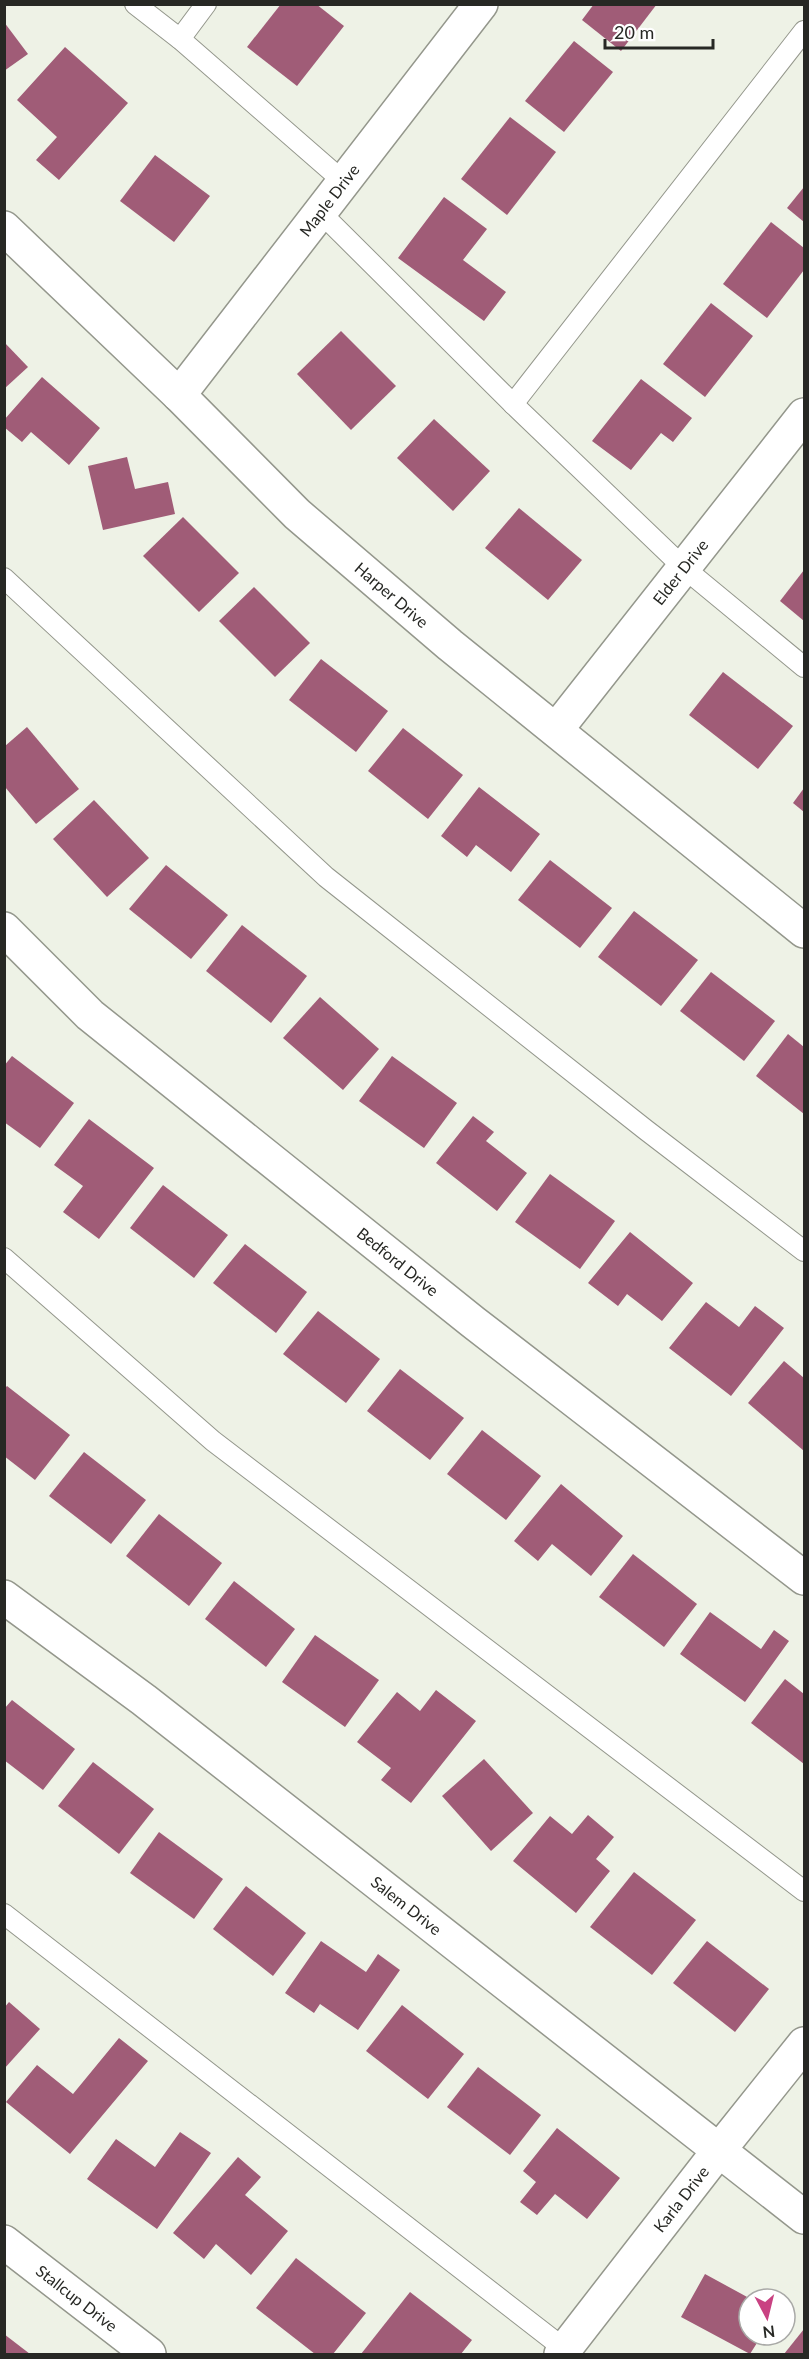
<svg xmlns="http://www.w3.org/2000/svg" width="809" height="2359" font-family="Lato,sans-serif">
  <style>
    .building { fill: #a05c77 }
    .lines { fill: none; stroke-linecap: round; stroke-linejoin: round }
    .service-casing { stroke: #94978c; stroke-width: 22 }
    .minor-casing { stroke: #94978c; stroke-width: 36 }
    .tertiary-casing { stroke: #94978c; stroke-width: 36 }
    .service { stroke: #fff; stroke-width: 20 }
    .minor { stroke: #fff; stroke-width: 33 }
    .tertiary { stroke: #fff; stroke-width: 33 }
    .labels { text-anchor: middle; stroke-width: 6; stroke-linejoin: round; paint-order: stroke }
    .street-label { font-size: 16px; fill: #272824; stroke: #fff }
  </style>
  <rect width="100%" height="100%" fill="#eef2e6"/>
  <!-- building -->
  <g class="building">
    <path d="M 281,4 L 316,4 L 344,26 L 297,86 L 247,47 Z"/>
    <path d="M 594,4 L 657,4 L 621,51 L 582,20 Z"/>
    <path d="M 4,22 L 28,54 L 4,71 Z"/>
    <path d="M 574,41 L 613,72 L 564,132 L 525,101 Z"/>
    <path d="M 65,47 L 128,103 L 59,180 L 36,160 L 57,137 L 17,100 Z"/>
    <path d="M 510,117 L 556,152 L 507,215 L 461,179 Z"/>
    <path d="M 155,155 L 210,196 L 174,242 L 120,201 Z"/>
    <path d="M 804,187 L 804,222 L 787,208 Z"/>
    <path d="M 444,197 L 487,229 L 463,260 L 506,292 L 484,321 L 398,258 Z"/>
    <path d="M 771,222 L 804,248 L 804,270 L 767,318 L 723,284 Z"/>
    <path d="M 711,303 L 753,336 L 705,397 L 663,364 Z"/>
    <path d="M 341,331 L 396,386 L 351,430 L 297,374 Z"/>
    <path d="M 4,342 L 28,367 L 4,389 Z"/>
    <path d="M 42,377 L 100,428 L 69,465 L 31,432 L 22,442 L 4,427 L 4,420 Z"/>
    <path d="M 641,379 L 692,418 L 673,442 L 661,433 L 631,470 L 592,441 Z"/>
    <path d="M 434,419 L 490,471 L 453,511 L 397,458 Z"/>
    <path d="M 127,457 L 135,489 L 168,482 L 175,514 L 103,530 L 88,466 Z"/>
    <path d="M 519,508 L 582,560 L 548,600 L 485,548 Z"/>
    <path d="M 183,517 L 239,573 L 199,612 L 143,556 Z"/>
    <path d="M 804,570 L 804,621 L 780,601 Z"/>
    <path d="M 254,587 L 310,643 L 275,677 L 219,621 Z"/>
    <path d="M 321,659 L 388,711 L 356,752 L 289,700 Z"/>
    <path d="M 723,672 L 793,726 L 758,769 L 689,715 Z"/>
    <path d="M 27,727 L 79,789 L 36,824 L 5,787 L 5,746 Z"/>
    <path d="M 403,728 L 463,775 L 428,819 L 368,771 Z"/>
    <path d="M 479,787 L 540,834 L 511,872 L 476,845 L 467,857 L 441,836 Z"/>
    <path d="M 804,788 L 804,812 L 793,803 Z"/>
    <path d="M 94,800 L 149,858 L 107,897 L 53,839 Z"/>
    <path d="M 550,860 L 612,908 L 580,948 L 518,900 Z"/>
    <path d="M 166,865 L 228,915 L 191,959 L 129,909 Z"/>
    <path d="M 634,911 L 698,960 L 661,1006 L 598,957 Z"/>
    <path d="M 242,925 L 307,976 L 271,1023 L 206,971 Z"/>
    <path d="M 711,972 L 775,1021 L 744,1061 L 680,1011 Z"/>
    <path d="M 320,997 L 379,1049 L 343,1090 L 283,1038 Z"/>
    <path d="M 788,1034 L 804,1047 L 804,1114 L 756,1076 Z"/>
    <path d="M 12,1056 L 74,1103 L 40,1148 L 4,1122 L 4,1066 Z"/>
    <path d="M 392,1056 L 457,1103 L 424,1148 L 359,1101 Z"/>
    <path d="M 473,1116 L 494,1132 L 486,1141 L 527,1173 L 497,1211 L 436,1163 Z"/>
    <path d="M 89,1119 L 154,1168 L 99,1239 L 63,1212 L 83,1186 L 54,1165 Z"/>
    <path d="M 550,1174 L 615,1221 L 580,1269 L 515,1222 Z"/>
    <path d="M 163,1185 L 228,1235 L 194,1278 L 130,1228 Z"/>
    <path d="M 630,1232 L 693,1283 L 662,1321 L 627,1294 L 618,1306 L 588,1283 Z"/>
    <path d="M 245,1244 L 307,1292 L 276,1333 L 213,1283 Z"/>
    <path d="M 706,1302 L 739,1327 L 755,1306 L 784,1328 L 731,1396 L 669,1348 Z"/>
    <path d="M 318,1311 L 380,1359 L 346,1403 L 283,1354 Z"/>
    <path d="M 784,1361 L 804,1378 L 804,1451 L 748,1403 Z"/>
    <path d="M 400,1369 L 464,1418 L 430,1460 L 367,1411 Z"/>
    <path d="M 7,1386 L 70,1435 L 35,1480 L 4,1456 L 4,1389 Z"/>
    <path d="M 482,1430 L 541,1476 L 506,1520 L 447,1474 Z"/>
    <path d="M 84,1452 L 146,1500 L 111,1544 L 49,1496 Z"/>
    <path d="M 561,1484 L 623,1536 L 591,1576 L 552,1544 L 538,1561 L 514,1541 Z"/>
    <path d="M 159,1514 L 222,1563 L 189,1606 L 126,1556 Z"/>
    <path d="M 633,1554 L 697,1604 L 664,1647 L 599,1597 Z"/>
    <path d="M 234,1581 L 295,1629 L 266,1667 L 205,1619 Z"/>
    <path d="M 710,1612 L 761,1649 L 774,1630 L 789,1641 L 745,1702 L 680,1654 Z"/>
    <path d="M 315,1635 L 379,1680 L 345,1727 L 282,1682 Z"/>
    <path d="M 785,1679 L 804,1694 L 804,1764 L 751,1723 Z"/>
    <path d="M 436,1690 L 476,1721 L 411,1803 L 381,1780 L 391,1768 L 357,1742 L 397,1692 L 420,1711 Z"/>
    <path d="M 12,1700 L 75,1749 L 43,1790 L 4,1760 L 4,1709 Z"/>
    <path d="M 484,1759 L 533,1813 L 491,1851 L 442,1796 Z"/>
    <path d="M 93,1762 L 154,1809 L 119,1854 L 58,1806 Z"/>
    <path d="M 588,1815 L 614,1837 L 596,1859 L 610,1871 L 576,1913 L 513,1861 L 550,1816 L 572,1834 Z"/>
    <path d="M 159,1832 L 223,1879 L 194,1919 L 130,1873 Z"/>
    <path d="M 634,1872 L 696,1920 L 652,1975 L 590,1927 Z"/>
    <path d="M 246,1886 L 306,1933 L 273,1976 L 213,1929 Z"/>
    <path d="M 321,1941 L 366,1972 L 378,1954 L 400,1970 L 358,2030 L 320,2004 L 314,2013 L 285,1993 Z"/>
    <path d="M 707,1941 L 769,1989 L 735,2032 L 673,1983 Z"/>
    <path d="M 9,2002 L 40,2029 L 4,2069 L 4,2008 Z"/>
    <path d="M 402,2005 L 464,2054 L 428,2099 L 366,2051 Z"/>
    <path d="M 119,2038 L 148,2061 L 70,2154 L 6,2102 L 37,2065 L 73,2094 Z"/>
    <path d="M 478,2067 L 541,2115 L 510,2155 L 447,2107 Z"/>
    <path d="M 557,2128 L 620,2178 L 587,2219 L 555,2194 L 537,2215 L 520,2202 L 536,2182 L 523,2171 Z"/>
    <path d="M 180,2132 L 211,2153 L 157,2229 L 87,2179 L 116,2139 L 155,2167 Z"/>
    <path d="M 238,2157 L 261,2177 L 245,2195 L 288,2231 L 251,2275 L 216,2244 L 204,2259 L 173,2233 Z"/>
    <path d="M 296,2258 L 366,2313 L 333,2354 L 315,2354 L 256,2308 Z"/>
    <path d="M 705,2274 L 749,2298 L 749,2335 L 762,2335 L 750,2354 L 681,2317 Z"/>
    <path d="M 410,2292 L 472,2340 L 461,2354 L 361,2354 Z"/>
    <path d="M 804,2329 L 804,2354 L 784,2354 Z"/>
    <path d="M 4,2334 L 30,2354 L 4,2354 Z"/>
  </g>
  <g class="lines">
    <!-- service casing -->
    <g class="service-casing">
      <g id="service">
        <path d="M 135,4 L 180,39 L 344,182"/>
        <path d="M 180,39 L 206,4"/>
        <path d="M 320,212 L 513,404 L 684,568 L 804,667"/>
        <path d="M 513,404 L 804,31"/>
        <path d="M 4,578 L 326,877 L 646,1130 L 804,1251"/>
        <path d="M 4,1258 L 213,1441 L 804,1891"/>
        <path d="M 4,1914 L 571,2354"/>
      </g>
    </g>
    <!-- minor casing -->
    <g class="minor-casing">
      <g id="minor">
        <path id="s1" d="M 4,228 L 179,395 L 297,514 L 450,645 L 804,931"/>
        <path id="s2" d="M 179,395 L 481,4"/>
        <path id="s3" d="M 556,730 L 804,415"/>
        <path id="s4" d="M 4,929 L 90,1015 L 473,1322 L 804,1578"/>
        <path id="s5" d="M 4,1597 L 144,1700 L 804,2217"/>
        <path id="s6" d="M 4,2242 L 149,2354"/>
      </g>
    </g>
    <!-- tertiary casing -->
    <g class="tertiary-casing">
      <g id="tertiary">
        <path id="s7" d="M 561,2354 L 720,2149 L 804,2044"/>
      </g>
    </g>
    <!-- service -->
    <use href="#service" class="service"/>
    <!-- minor -->
    <use href="#minor" class="minor"/>
    <!-- tertiary -->
    <use href="#tertiary" class="tertiary"/>
  </g>
  <g class="labels">
    <!-- street labels -->
    <g class="street-label">
      <text dy="6" stroke="none"><textPath href="#s2" startOffset="246">Maple Drive</textPath></text>
      <text dy="6" stroke="none"><textPath href="#s3" startOffset="201">Elder Drive</textPath></text>
      <text dy="6" stroke="none"><textPath href="#s1" startOffset="534">Harper Drive</textPath></text>
      <text dy="6" stroke="none"><textPath href="#s4" startOffset="516">Bedford Drive</textPath></text>
      <text dy="6" stroke="none"><textPath href="#s5" startOffset="507">Salem Drive</textPath></text>
      <text dy="6" stroke="none"><textPath href="#s7" startOffset="196">Karla Drive</textPath></text>
      <text dy="6" stroke="none"><textPath href="#s6" startOffset="92">Stallcup Drive</textPath></text>
    </g>
  </g>
  <!-- border -->
  <rect width="809" height="2359" fill="none" stroke="#272824" stroke-width="12"/>
  <!-- north arrow -->
  <g transform="translate(767 2317) rotate(173)"><circle r="28" fill="#ffffff" stroke="#a9a9a7" stroke-width="1.5"/>
  <path d="M0-4.5L10 22L0 15L-10 22Z" fill="#c94282"/>
  <text y="-9" font-size="16" font-weight="bold" text-anchor="middle" fill="#272824">N</text>
  </g>
  <!-- scale -->
  <path d="M605 39v9h108v-9" fill="none" stroke="#272824" stroke-width="3"/>
  <text x="614" y="39" font-size="18" fill="#272824" stroke="#ffffff" stroke-width="4.5" paint-order="stroke">20 m</text>
</svg>
